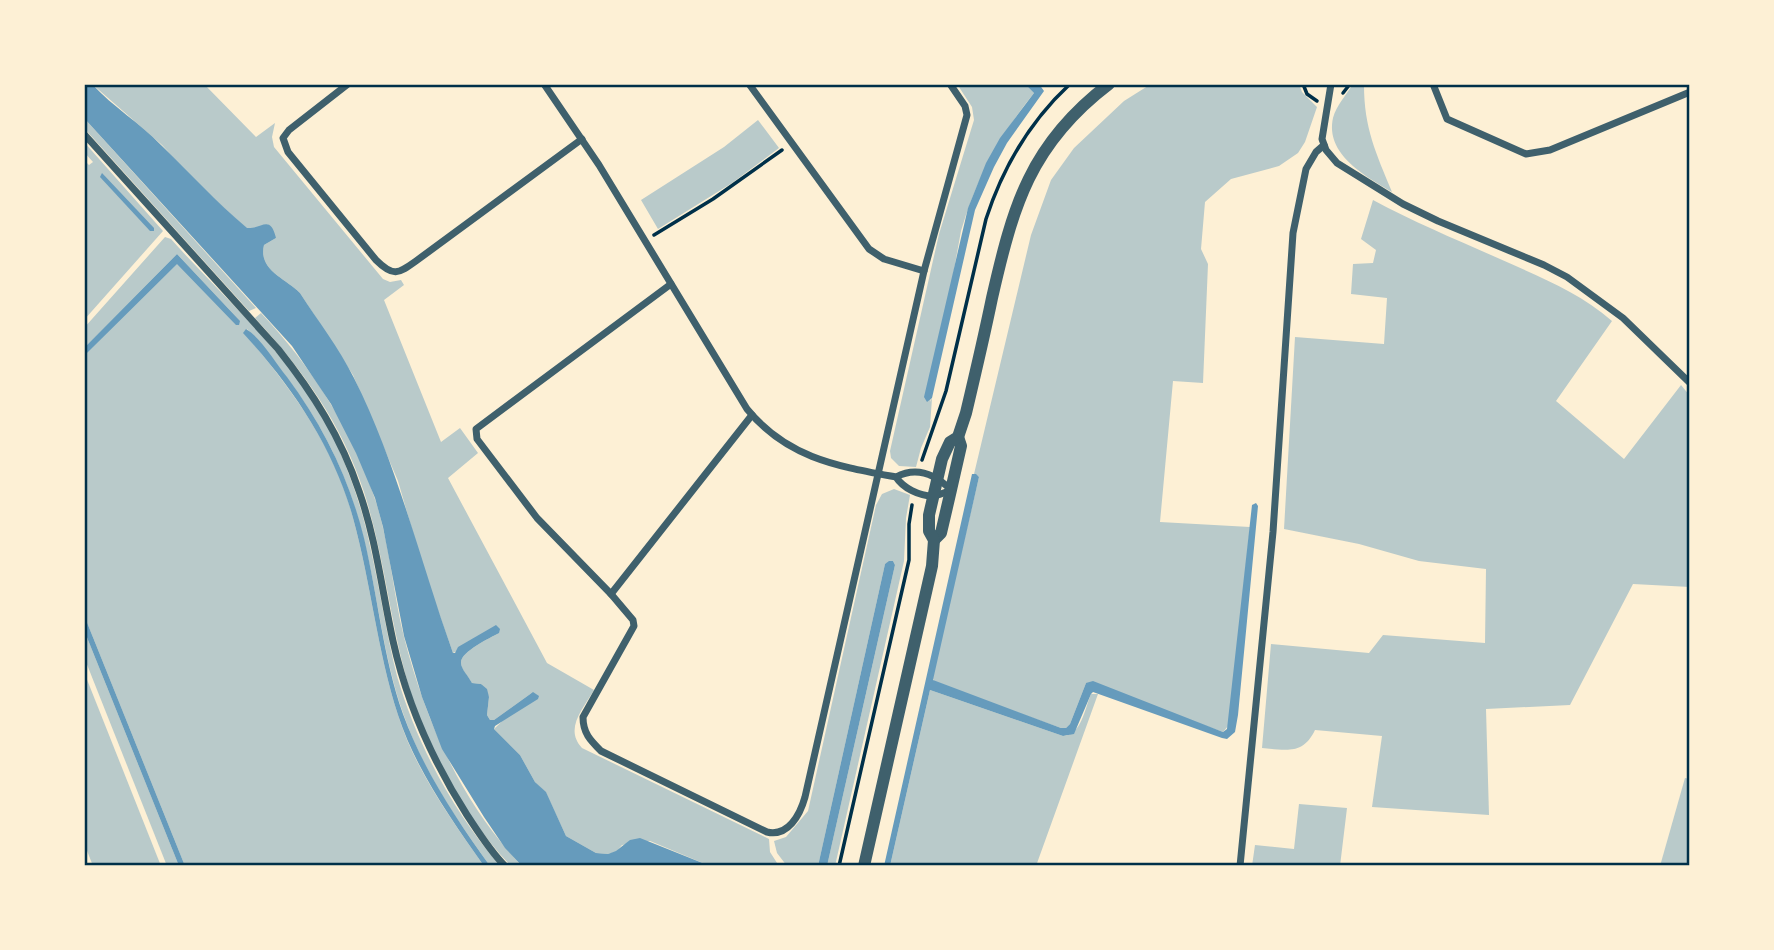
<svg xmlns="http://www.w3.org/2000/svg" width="1774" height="950" font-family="'DM Sans',sans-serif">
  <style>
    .green { fill: #b9caca }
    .water { fill: #669bbc }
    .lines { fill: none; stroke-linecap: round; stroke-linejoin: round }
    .path { stroke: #003049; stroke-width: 3.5 }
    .minor { stroke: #3f606c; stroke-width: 7 }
    .tertiary { stroke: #3f606c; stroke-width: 12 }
    .neatline { fill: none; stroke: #003049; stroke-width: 2.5 }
  </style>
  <rect width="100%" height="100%" fill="#fdf0d5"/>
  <!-- green -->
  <g class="green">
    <path d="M 92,84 L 204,84 L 256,137 L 275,123 L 272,137 L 274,147 L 383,279 L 390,282 L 401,280 L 404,285 L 384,300 L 441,442 L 460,428 L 478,453 L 448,478 L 547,663 L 594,690 C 583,709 564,729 582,748 L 769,839 L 770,852 L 779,866 L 710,866 L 650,841 L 622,845 L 616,852 L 608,854 L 596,853 L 566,836 L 546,793 L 535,782 L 520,755 L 494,729 L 533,692 L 494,720 L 490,720 L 487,715 L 489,697 L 481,684 L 472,683 C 469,678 461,670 461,663 C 460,652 490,638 499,633 L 453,653 L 425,574 L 398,481 L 353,375 L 300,293 C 285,278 258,270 264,245 L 276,238 L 247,229 L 193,179 L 162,145 Z"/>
    <path d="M 957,84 L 1025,84 L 1034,93 C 1000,135 976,179 961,231 L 930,402 L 932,398 L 930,427 L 921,448 L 916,467 L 899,466 L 891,458 L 890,451 L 939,234 L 974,120 L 972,107 Z"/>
    <path d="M 1151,84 L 1299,84 L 1302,92 L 1317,107 L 1305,142 L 1298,153 L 1279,166 L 1231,179 L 1205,202 L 1201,249 L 1208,264 L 1203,383 L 1173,381 L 1160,522 L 1250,527 L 1229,725 L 1223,732 L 1086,683 L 1070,724 L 1066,728 L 1061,728 L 935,683 L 932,677 L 979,477 L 974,474 L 1031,235 L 1051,180 L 1074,148 L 1124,101 Z"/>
    <path d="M 1353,84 L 1367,84 L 1364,85 C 1364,128 1376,153 1392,192 C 1365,176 1325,154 1333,118 C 1336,106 1347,94 1353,84 Z"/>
    <path d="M 84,118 L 256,308 L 249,311 L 84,128 Z"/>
    <path d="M 758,120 L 779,148 L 732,183 L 658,229 L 641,200 L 724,147 Z"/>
    <path d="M 84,142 L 163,231 L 84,320 L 84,160 L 89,165 L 93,162 L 84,152 Z"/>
    <path d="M 1373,200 C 1414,222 1457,240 1500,259 C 1540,277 1579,292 1612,321 L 1556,401 L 1624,459 L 1681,385 L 1690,396 L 1690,587 L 1633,584 L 1570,705 L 1486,709 L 1489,815 L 1372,807 L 1382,736 L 1315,730 C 1303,755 1287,750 1262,748 L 1271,644 L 1369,653 L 1383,635 L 1485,643 L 1486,569 L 1419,561 L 1359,544 L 1284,529 L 1295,337 L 1384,344 L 1387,298 L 1351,294 L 1353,264 L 1373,263 L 1376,250 L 1361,239 Z"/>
    <path d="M 165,237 L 171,239 C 228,303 301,364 337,445 C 351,477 363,511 370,546 C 380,589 386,633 397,676 C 417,745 453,811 500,866 L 490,866 C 456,819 422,769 403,713 C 383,656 378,595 363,536 C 341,450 305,395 247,329 L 244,333 C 291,388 335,447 353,518 C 371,583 377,650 398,715 C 415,770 451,819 484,866 L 185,866 L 84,615 L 84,356 L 174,264 L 179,264 L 240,321 L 177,254 L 84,348 L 84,328 Z"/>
    <path d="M 261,313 C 312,367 353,431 376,502 C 390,546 393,593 404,637 C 425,720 462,804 522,866 L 511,866 C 461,814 424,742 405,673 C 389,613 383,551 364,492 C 342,424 303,370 255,318 Z"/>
    <path d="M 894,489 L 910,495 L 906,518 L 904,561 L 835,866 L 827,866 L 895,565 L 893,561 L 885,564 L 818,866 L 787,866 L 777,853 L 774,841 L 786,837 L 808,811 L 876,505 L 882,494 Z"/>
    <path d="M 84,630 L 179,866 L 167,866 L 84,657 Z"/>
    <path d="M 84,672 L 161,866 L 93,866 L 84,843 Z"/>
    <path d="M 930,690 L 1063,736 C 1081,736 1085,708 1091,694 L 1098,694 L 1036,866 L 890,866 Z"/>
    <path d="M 1685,778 L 1690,779 L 1690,866 L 1660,866 Z"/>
    <path d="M 1299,804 L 1347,808 L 1340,866 L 1252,866 L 1255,845 L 1294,849 Z"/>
  </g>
  <!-- water -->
  <g class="water">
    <path d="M 84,84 L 92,84 C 113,107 140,123 161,145 C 190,173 216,202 247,228 C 262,229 270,214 276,238 L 264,245 C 258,270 285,278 300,293 C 318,321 339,348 354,378 C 398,466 420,561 453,653 L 455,653 L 458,647 L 496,625 L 500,629 L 499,633 C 490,638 460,652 461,663 C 461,669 469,677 472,683 L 481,684 L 487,689 L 489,697 L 487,715 L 490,720 L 494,720 L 533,692 L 539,696 L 538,699 L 495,726 L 494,729 L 520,755 L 535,782 L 546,792 L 566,836 L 596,853 L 608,854 L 616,851 L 630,840 L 640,838 L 710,866 L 522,866 L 505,848 L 484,817 L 442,749 L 422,697 L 404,636 L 383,527 L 375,498 L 356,453 L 331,404 L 292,346 L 84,118 Z"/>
    <path d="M 1025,84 L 1039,84 L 1044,91 L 1007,143 L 994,167 L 975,210 L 932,398 L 927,402 L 924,397 L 968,208 L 986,163 L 1000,138 L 1034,93 Z"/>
    <path d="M 102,173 L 154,228 L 154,231 L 150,231 L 100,177 Z"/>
    <path d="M 177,254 L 240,321 L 239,325 L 236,325 L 177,264 L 84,356 L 84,348 Z"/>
    <path d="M 246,329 C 261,338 275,362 287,377 C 324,427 349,478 364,538 C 378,597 383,657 403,714 C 423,769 456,819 490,866 L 484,866 C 451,819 416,770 398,715 C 377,650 371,583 353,518 C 334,448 292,386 243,333 Z"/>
    <path d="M 972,474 L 976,474 L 979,477 L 933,680 L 1061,728 L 1066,728 L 1070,724 L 1086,683 L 1093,681 L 1223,732 L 1227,729 L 1252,505 L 1256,503 L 1258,506 L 1238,715 L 1235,732 L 1227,739 L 1222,738 L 1093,692 L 1091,694 L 1074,734 L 1063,736 L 930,690 L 890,866 L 884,866 Z"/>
    <path d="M 889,561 L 893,561 L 895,565 L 827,866 L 818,866 L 885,564 Z"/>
    <path d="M 84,615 L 185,866 L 179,866 L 84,630 Z"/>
  </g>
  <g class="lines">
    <!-- path -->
    <g class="path">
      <path d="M 1303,84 L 1307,94 L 1317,101"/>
      <path d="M 1343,93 L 1350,84"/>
      <path d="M 654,235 L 713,199 L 782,150"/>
      <path d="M 922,460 L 946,391 L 986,219 C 1003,167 1029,122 1070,84"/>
      <path d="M 839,866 L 909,560 L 909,524 L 912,505"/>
    </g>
    <!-- minor -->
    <g class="minor">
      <path d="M 348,84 L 289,130 L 283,138 L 288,152 L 376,260 C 393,277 398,274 416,261 L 582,139"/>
      <path d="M 544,84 L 599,165 L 747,409 C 787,458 837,466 896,477 C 917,466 936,475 951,490 C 946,492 939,495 933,496 C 919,496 903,488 896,477"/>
      <path d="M 749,84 L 869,249 L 884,259 L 924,271"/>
      <path d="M 1331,84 L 1322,139 L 1326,150 L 1337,163 L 1403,204 L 1438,221 L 1544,265 L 1567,277 L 1623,318 L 1690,383"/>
      <path d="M 1433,84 L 1447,119 L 1526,154 L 1550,150 L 1690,92"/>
      <path d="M 84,134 L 278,349 C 313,393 341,437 359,491 C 376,539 382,591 393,641 C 407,704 432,760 467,815 C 479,833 490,851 505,866"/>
      <path d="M 671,284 L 476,429 L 477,439 L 537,518 L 611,594 L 752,415"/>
      <path d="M 611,594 L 633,620 L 634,626 L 583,717 C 583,733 590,740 601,751 L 767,832 C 788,837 800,815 805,797 L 924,271 L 967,115 L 965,106 L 950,84"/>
      <path d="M 1240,866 L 1273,532 L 1293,233 L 1306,169 L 1316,152 L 1324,145"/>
    </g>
    <!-- tertiary -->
    <g class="tertiary">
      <path d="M 934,540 L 941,533 L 951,490 L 961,446 L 958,437"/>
      <path d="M 864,866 L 932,566 L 934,540 L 929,531 L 929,515 L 942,459 L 950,442 L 958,437 L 966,413 C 975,375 984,337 992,298 C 1013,206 1030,144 1109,84"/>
    </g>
  </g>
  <!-- border -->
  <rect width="1774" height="950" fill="none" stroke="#fdf0d5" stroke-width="172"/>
  <rect x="86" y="86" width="1602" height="778" class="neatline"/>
</svg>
